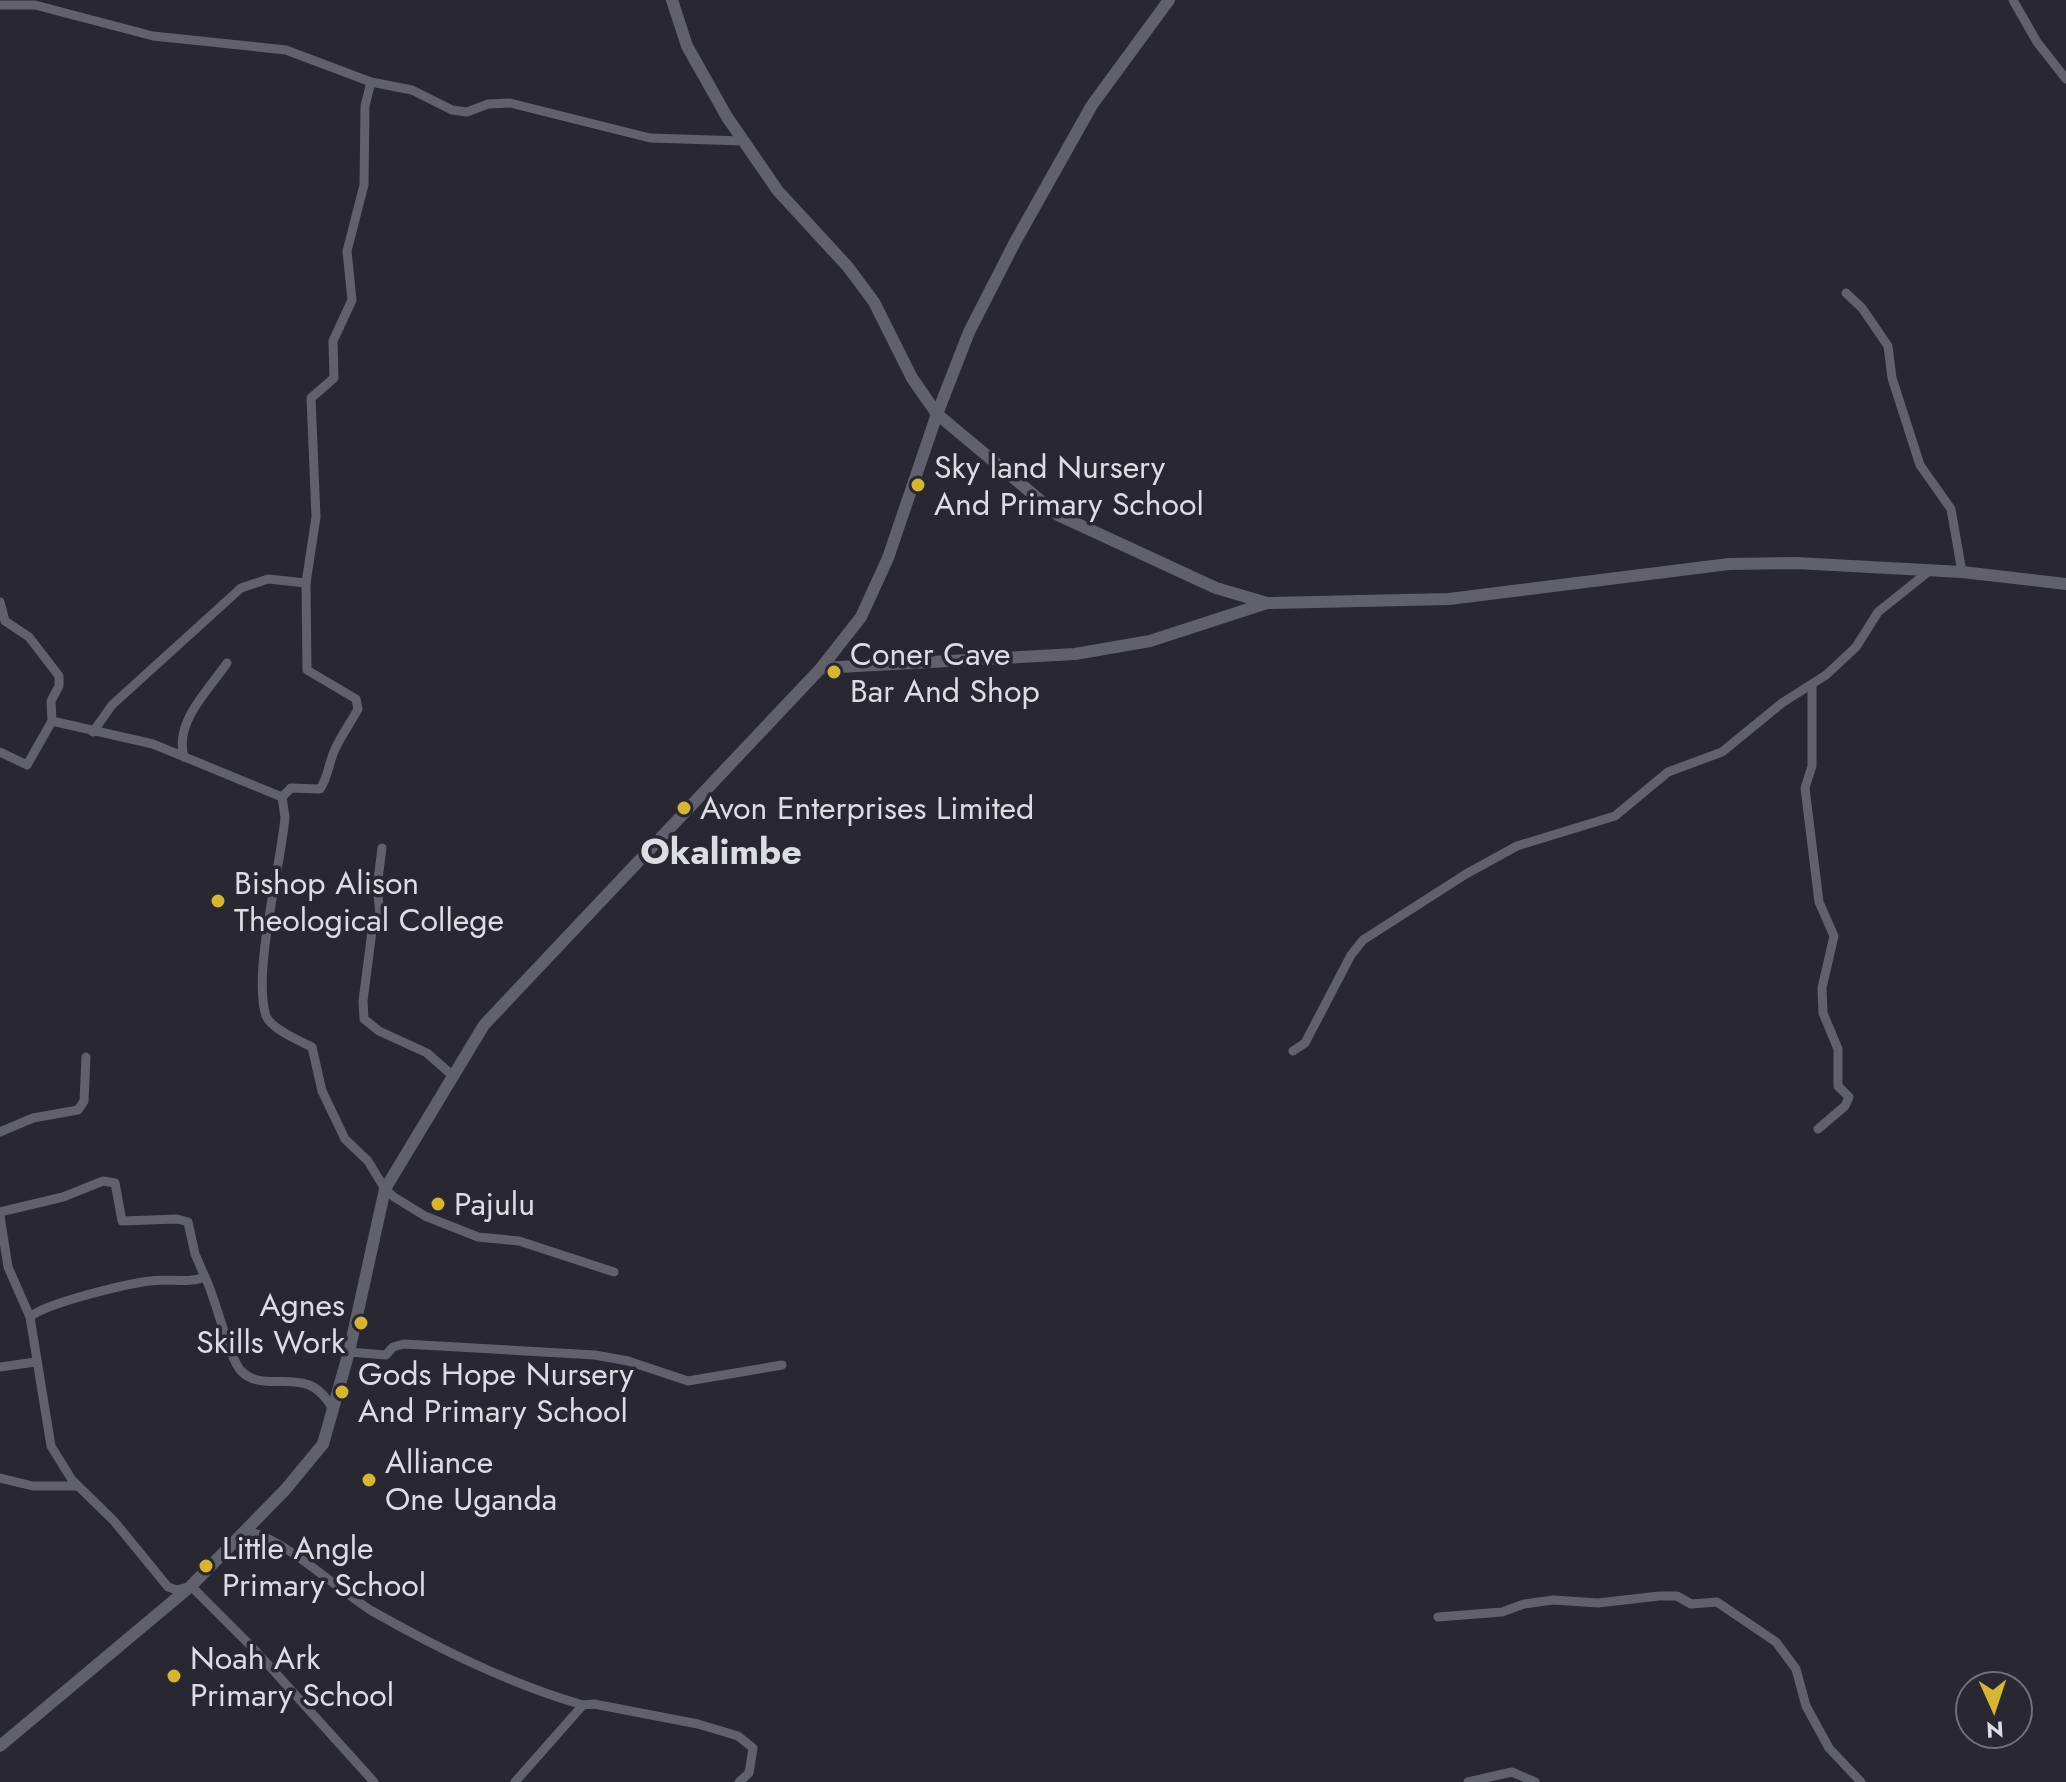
<svg xmlns="http://www.w3.org/2000/svg" width="2066" height="1782" font-family="Jost,sans-serif">
  <style>
    .lines { fill: none; stroke-linecap: round; stroke-linejoin: round }
    .street { stroke: #61606d; stroke-width: 9 }
    .secondary { stroke: #61606d; stroke-width: 12 }
    .poi-dot { fill: #d6b534; stroke: #282732; stroke-width: 3 }
    .labels { text-anchor: middle; stroke-width: 7; stroke-linejoin: round; paint-order: stroke }
    .poi-label { font-size: 32px; fill: #dcdce3; stroke: #282732; text-anchor: start }
    .quarter-label { font-size: 36px; font-weight: bold; fill: #dcdce3; stroke: #282732 }
  </style>
  <rect width="100%" height="100%" fill="#282732"/>
  <g class="lines">
    <!-- street -->
    <g class="street">
      <path d="M 2013,0 L 2037,42 L 2066,79"/>
      <path d="M 0,5 L 35,5 L 153,36 L 286,50 L 371,82 L 412,90 L 452,110 L 467,112 L 488,104 L 510,103 L 650,138 L 743,141"/>
      <path d="M 1846,293 L 1862,308 L 1888,346 L 1892,378 L 1920,465 L 1951,509 L 1962,572"/>
      <path d="M 0,602 L 5,621 L 29,637 L 59,676 L 59,686 L 51,701 L 52,721 L 153,744 L 282,797 L 285,817 C 281,866 252,972 266,1016 C 271,1029 300,1041 312,1047 L 322,1091 L 345,1139 L 368,1161 L 385,1189 L 394,1197 L 425,1216 L 478,1237 L 519,1241 L 614,1272"/>
      <path d="M 1812,686 L 1812,766 L 1805,788 L 1819,902 L 1834,936 L 1822,988 L 1823,1013 L 1838,1049 L 1838,1086 L 1849,1097 L 1845,1106 L 1818,1129"/>
      <path d="M 93,732 L 112,705 L 241,588 L 268,579 L 306,583"/>
      <path d="M 0,752 L 27,765 L 52,721"/>
      <path d="M 184,757 C 174,722 208,691 227,663"/>
      <path d="M 282,797 L 291,788 L 320,789 C 328,777 328,767 333,754 C 339,738 350,724 358,709 L 356,699 L 307,670 L 306,583 L 316,517 L 311,398 L 334,378 L 333,341 L 352,300 L 347,251 L 364,185 L 365,106 L 371,82"/>
      <path d="M 382,848 L 377,887 L 380,914 L 372,931 L 363,1001 L 364,1019 L 379,1031 L 427,1053 L 452,1075"/>
      <path d="M 1293,1051 L 1305,1043 L 1351,955 L 1363,940 L 1466,874 L 1517,846 L 1615,816 L 1668,772 L 1722,752 L 1782,703 L 1826,675 L 1856,647 L 1878,612 L 1928,572"/>
      <path d="M 0,1132 L 33,1118 L 78,1110 L 84,1101 L 86,1057"/>
      <path d="M 0,1212 L 63,1197 L 103,1181 L 115,1183 L 122,1221 L 177,1219 L 188,1222 L 195,1254 L 205,1277"/>
      <path d="M 0,1216 L 8,1267 L 30,1317 L 51,1446 L 72,1480 L 114,1521 L 168,1587 L 177,1590 L 191,1586 L 254,1649 L 374,1782"/>
      <path d="M 30,1317 C 46,1303 126,1284 150,1281 C 169,1278 187,1284 205,1277 C 216,1298 229,1359 241,1371 C 267,1397 309,1360 333,1410"/>
      <path d="M 349,1352 L 386,1355 L 393,1347 L 404,1344 L 595,1355 L 628,1361 L 688,1381 L 782,1365"/>
      <path d="M 0,1367 L 35,1362"/>
      <path d="M 0,1478 L 33,1486 L 78,1486"/>
      <path d="M 244,1531 C 278,1533 339,1591 372,1611 C 439,1649 508,1683 583,1705"/>
      <path d="M 1438,1617 L 1502,1612 L 1524,1604 L 1553,1600 L 1598,1603 L 1659,1596 L 1677,1596 L 1691,1604 L 1717,1602 L 1776,1642 L 1796,1669 L 1806,1706 L 1829,1748 L 1861,1782"/>
      <path d="M 515,1782 L 583,1705 L 594,1704 L 698,1724 L 738,1736 L 753,1748 L 749,1773 L 739,1782"/>
      <path d="M 1468,1782 L 1512,1772 L 1535,1782"/>
    </g>
    <!-- secondary -->
    <g class="secondary">
      <path d="M 672,0 L 687,46 L 727,117 L 778,191 L 848,267 L 874,302 L 912,378 L 937,414 L 1058,515 L 1216,588 L 1267,603"/>
      <path d="M 821,668 L 1075,654 L 1150,641 L 1267,603 L 1449,599 L 1729,564 L 1796,563 L 1962,572 L 2066,584"/>
      <path d="M 0,1746 L 191,1586 L 285,1490 L 323,1444 L 349,1352 L 385,1189 L 484,1025 L 821,668 L 861,617 L 888,558 L 937,414 L 969,332 L 1015,242 L 1092,105 L 1169,0"/>
    </g>
  </g>
  <!-- markers -->
  <g class="poi-dot">
    <circle cx="918" cy="485" r="8"/>
    <circle cx="834" cy="672" r="8"/>
    <circle cx="684" cy="808" r="8"/>
    <circle cx="218" cy="901" r="8"/>
    <circle cx="438" cy="1204" r="8"/>
    <circle cx="361" cy="1323" r="8"/>
    <circle cx="342" cy="1392" r="8"/>
    <circle cx="369" cy="1480" r="8"/>
    <circle cx="206" cy="1566" r="8"/>
    <circle cx="174" cy="1676" r="8"/>
  </g>
  <g class="labels">
    <!-- poi labels -->
    <g class="poi-label">
      <text x="934" y="478">Sky land Nursery<tspan x="934" dy="37">And Primary School</tspan></text>
      <text x="850" y="665">Coner Cave<tspan x="850" dy="37">Bar And Shop</tspan></text>
      <text x="700" y="819">Avon Enterprises Limited</text>
      <text x="234" y="894">Bishop Alison<tspan x="234" dy="37">Theological College</tspan></text>
      <text x="454" y="1215">Pajulu</text>
      <text x="345" y="1316" text-anchor="end">Agnes<tspan x="345" dy="37">Skills Work</tspan></text>
      <text x="358" y="1385">Gods Hope Nursery<tspan x="358" dy="37">And Primary School</tspan></text>
      <text x="385" y="1473">Alliance<tspan x="385" dy="37">One Uganda</tspan></text>
      <text x="222" y="1559">Little Angle<tspan x="222" dy="37">Primary School</tspan></text>
      <text x="190" y="1669">Noah Ark<tspan x="190" dy="37">Primary School</tspan></text>
    </g>
    <!-- quarter labels -->
    <g class="quarter-label">
      <text x="721" y="864">Okalimbe</text>
    </g>
  </g>
  <!-- north arrow -->
  <g transform="translate(1994 1710) rotate(177)"><circle r="38" fill="#282732" stroke="#706f79" stroke-width="2"/>
  <path d="M0-6L14 30L0 20L-14 30Z" fill="#d6b534"/>
  <text y="-12" font-size="22" font-weight="bold" text-anchor="middle" fill="#dcdce3">N</text>
  </g>
</svg>
